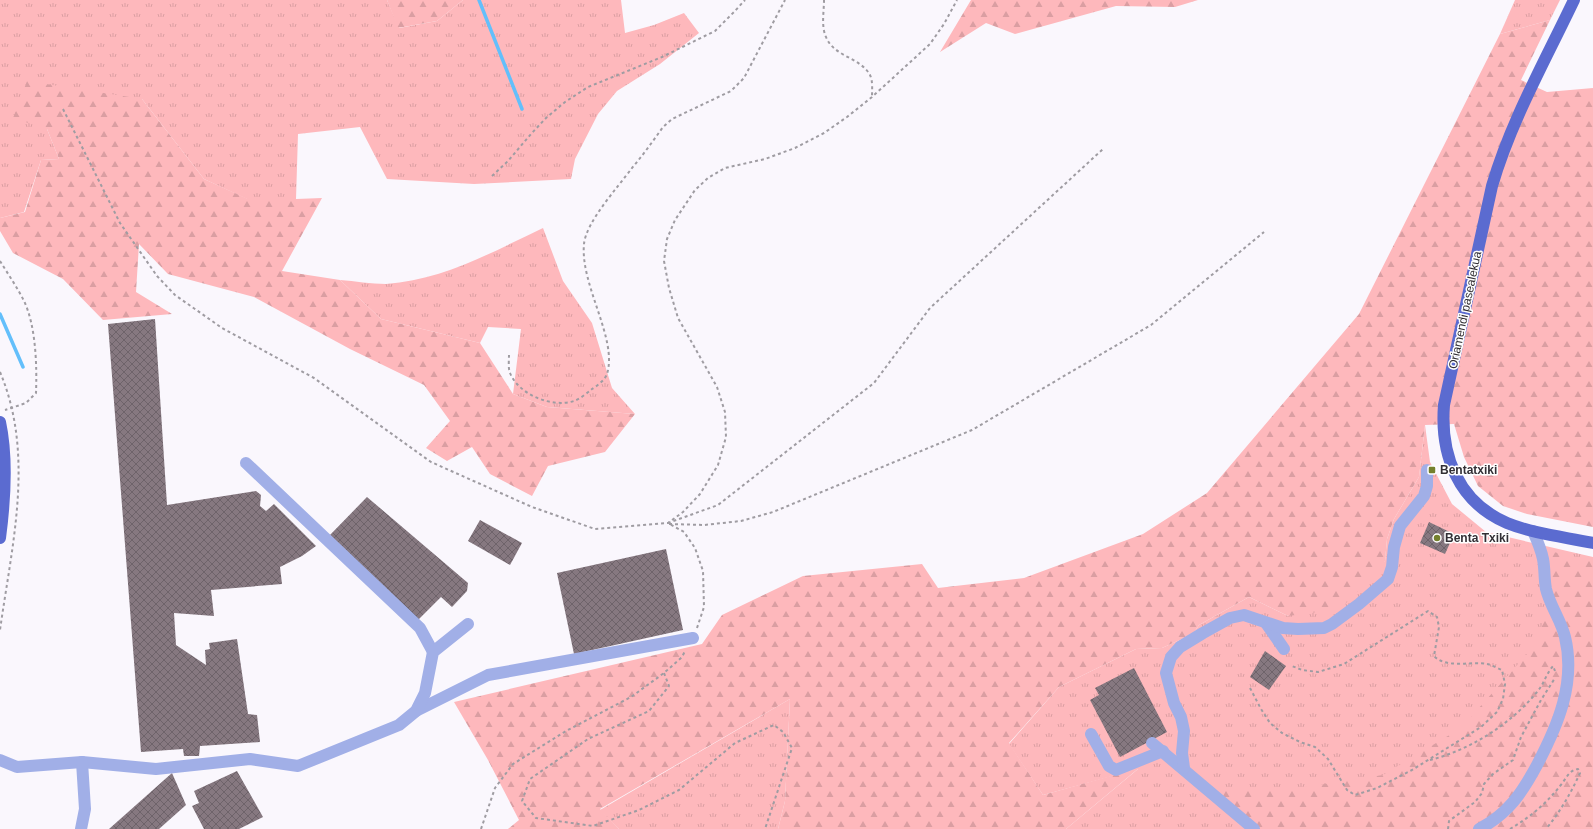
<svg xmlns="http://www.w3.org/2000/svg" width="1593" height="829" font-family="Helvetica,sans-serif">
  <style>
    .grass { fill: url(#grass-tufts) }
    .forest { fill: url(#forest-firs) }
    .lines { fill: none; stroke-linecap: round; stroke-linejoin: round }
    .stream { stroke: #63bffb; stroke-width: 3.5 }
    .building { fill: url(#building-cross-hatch) }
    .path { stroke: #9f9ca2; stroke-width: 2; stroke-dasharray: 3 3; stroke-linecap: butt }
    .minor { stroke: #a1afe7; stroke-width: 12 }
    .major { stroke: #5b6bd0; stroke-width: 12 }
    .poi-dot { fill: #74802d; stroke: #fff; stroke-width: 1.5 }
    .labels { text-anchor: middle; stroke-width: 3; stroke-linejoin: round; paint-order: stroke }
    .street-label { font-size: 12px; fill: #322f35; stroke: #fff }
    .poi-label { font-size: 12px; font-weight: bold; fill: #322f35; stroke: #fff; text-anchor: start }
  </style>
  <defs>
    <pattern id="grass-tufts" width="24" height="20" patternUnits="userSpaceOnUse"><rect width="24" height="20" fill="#feb8bc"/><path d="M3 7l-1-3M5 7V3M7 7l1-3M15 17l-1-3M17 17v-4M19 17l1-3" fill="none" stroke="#da9ea2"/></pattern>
    <pattern id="forest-firs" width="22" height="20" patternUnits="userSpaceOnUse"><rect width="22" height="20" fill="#feb8bc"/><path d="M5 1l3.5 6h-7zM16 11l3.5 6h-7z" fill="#da9ea2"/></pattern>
    <pattern id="building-cross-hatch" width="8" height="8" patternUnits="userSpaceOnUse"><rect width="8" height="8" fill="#867880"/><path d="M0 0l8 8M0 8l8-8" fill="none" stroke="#6e636a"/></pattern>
  </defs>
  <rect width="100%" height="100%" fill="#faf7fd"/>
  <!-- grass -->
  <g class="grass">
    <path d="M 0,0 L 387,0 L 399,28 L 437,21 L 463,0 L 621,0 L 625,33 L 654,25 L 684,13 L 699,33 L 660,64 L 617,91 L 598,114 L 575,159 L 571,179 L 474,184 L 387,179 L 360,127 L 298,134 L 296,199 L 247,199 L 204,179 L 142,99 L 47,129 L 59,159 L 41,160 L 24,212 L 0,218 Z"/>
    <path d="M 1515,0 L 1560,0 L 1550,20 L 1500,34 Z"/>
    <path d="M 543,228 L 563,281 L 592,323 L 612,388 L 635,414 L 547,407 L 513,394 L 521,329 L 488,327 L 480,343 L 381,319 L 340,280 C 355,281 371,284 386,284 C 443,280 492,252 543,228 Z"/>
    <path d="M 1425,425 L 1430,462 L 1452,504 L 1486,532 L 1593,557 L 1593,829 L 1066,829 L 1138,769 L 1043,795 L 1009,744 L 1059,687 L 1136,649 L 1162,648 L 1193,634 L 1199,625 L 1249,597 L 1288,616 L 1385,561 L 1387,539 L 1394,519 L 1419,477 Z"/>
    <path d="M 790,699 L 785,801 L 778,829 L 619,829 L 600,810 Z"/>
  </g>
  <!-- forest -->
  <g class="forest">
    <path d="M 387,0 L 463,0 L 437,21 L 398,28 Z"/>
    <path d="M 971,0 L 1198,0 L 1175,7 L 1116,6 L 1015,34 L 986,23 L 940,52 Z"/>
    <path d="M 1550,20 L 1521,80 L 1547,92 L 1593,88 L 1593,527 L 1527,514 L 1503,506 L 1478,486 L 1464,457 L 1454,424 L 1425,425 L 1419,477 L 1394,519 L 1387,539 L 1385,561 L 1374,575 L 1340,609 L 1288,616 L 1249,597 L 1199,625 L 1193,634 L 1162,648 L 1136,649 L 1059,687 L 1009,743 L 1043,795 L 1139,768 L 1066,829 L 778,829 L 785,801 L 790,699 L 600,809 L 619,829 L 508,829 L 519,820 L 488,760 L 454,702 L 702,644 L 722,615 L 803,576 L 922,564 L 938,588 L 1024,578 L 1143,534 L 1207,493 L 1359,314 L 1500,34 Z"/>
    <path d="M 27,81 L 142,99 L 204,179 L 248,199 L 296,199 L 322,198 L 282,271 L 340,280 L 381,319 L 480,343 L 513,394 L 547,407 L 635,414 L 605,452 L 548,466 L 532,496 L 490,474 L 472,447 L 447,461 L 426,448 L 450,421 L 424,385 L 350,349 L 254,297 L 168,274 L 139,244 L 136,292 L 172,314 L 103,320 L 63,279 L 13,253 L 0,231 L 0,218 L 25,212 L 41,160 L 59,159 L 47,129 L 13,118 Z"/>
    <path d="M 1545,550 L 1593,561 L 1593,829 L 1246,829 L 1215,787 L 1286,790 L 1383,775 L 1461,728 L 1537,643 L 1545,614 L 1548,611 Z"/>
  </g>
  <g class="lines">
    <!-- stream -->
    <g class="stream">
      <path d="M 479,0 L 522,109"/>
      <path d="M 0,314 L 23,367"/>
    </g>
  </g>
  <!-- building -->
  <g class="building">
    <path d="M 155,319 L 167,505 L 256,491 L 261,495 L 260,506 L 266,511 L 274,504 L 316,546 L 302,556 L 280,567 L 282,584 L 211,590 L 214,616 L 174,613 L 176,645 L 206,665 L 205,650 L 210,649 L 209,643 L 237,639 L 248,714 L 257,715 L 260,742 L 200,746 L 199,756 L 184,756 L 183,749 L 141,752 L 108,324 Z"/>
    <path d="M 367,497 L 468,583 L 467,591 L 452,607 L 441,597 L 418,620 L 330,535 Z"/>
    <path d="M 480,520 L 522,543 L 510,565 L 468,541 Z"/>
    <path d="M 1429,522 L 1454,534 L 1445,554 L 1420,543 Z"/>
    <path d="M 666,549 L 683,630 L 574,654 L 557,573 Z"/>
    <path d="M 1265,651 L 1286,666 L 1269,690 L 1250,677 Z"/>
    <path d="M 1134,668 L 1167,732 L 1120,757 L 1090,700 L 1099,695 L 1095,688 Z"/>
    <path d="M 237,771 L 263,817 L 239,829 L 204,829 L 192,806 L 199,803 L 194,791 Z"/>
    <path d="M 172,773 L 186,805 L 159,829 L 109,829 Z"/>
  </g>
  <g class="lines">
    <!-- path -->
    <g class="path">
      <path d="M 824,0 C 824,12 821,26 826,37 C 834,57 860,57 870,75 C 873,81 872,90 872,97"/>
      <path d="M 63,109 L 120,223 L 157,276 L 175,295 L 222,328 L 314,378 L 431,462 L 532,507 L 595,529 L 668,523 L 683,512 L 700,494 L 718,465 L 726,437 L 725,412 L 717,387 L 678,318 L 669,288 L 664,261 L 667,239 L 675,220 L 695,190 L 708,178 L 725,168 L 765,159 L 795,148 L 824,133 L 847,117 L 872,97 L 930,44 L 944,24 L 957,0"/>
      <path d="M 492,176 L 508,161 L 531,134 L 546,118 L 565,102 L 588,87 L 662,57 L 715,31 L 734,12 L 745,0"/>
      <path d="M 0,261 C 8,274 17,287 24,301 C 36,326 37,366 36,393 L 26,403 L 5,410"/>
      <path d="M 509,355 C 509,360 508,368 510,373 C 519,395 552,408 574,401 C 580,399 587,393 592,389 C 597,386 605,380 607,374 C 618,339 580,285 584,244 C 586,222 618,187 632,168 C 643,155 653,141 663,127 L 672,119 L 731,91 L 744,78 L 785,0"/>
      <path d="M 0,372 C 35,455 12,544 0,630"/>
      <path d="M 669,524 L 704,525 L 741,521 L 773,512 L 972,430 L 1151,325 L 1264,232"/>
      <path d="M 697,628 L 704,607 L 703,571 L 695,548 L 684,532 L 668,523 L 718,505 L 874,383 L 930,308 L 1103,149"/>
      <path d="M 664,673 L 669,686 L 649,711 L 588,739 L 530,779 L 522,801 L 536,818 L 593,826 L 639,810 L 679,790 L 735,743 L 774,725 L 783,732 L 792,748 L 765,829"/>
      <path d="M 1250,688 L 1261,709 L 1270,723 L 1282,733 L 1300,742 L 1315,747 L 1328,759 L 1347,790 L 1355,795 L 1377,788 L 1412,770 L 1481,727 L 1497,712 L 1503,699 L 1505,684 L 1502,670 C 1497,668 1492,665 1487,664 C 1471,661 1446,669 1434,656 L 1439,627 L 1437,617 L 1428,611 L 1344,664 L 1318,672 L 1302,670 L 1292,666"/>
      <path d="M 1430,760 C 1470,750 1511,724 1537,692 C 1544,684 1546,674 1553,666 L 1555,671"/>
      <path d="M 481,829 L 495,788 L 513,764 L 566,731 L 631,697 L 664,673 L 682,657 L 685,651"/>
      <path d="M 1448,829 L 1449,821 L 1475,802 L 1482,793 L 1484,784 L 1493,774 L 1513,760 L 1521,737 L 1541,700 L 1555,678"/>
      <path d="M 1510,829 C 1530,817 1546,804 1560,786 C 1566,779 1569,770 1578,769 L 1580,773 C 1571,793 1560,812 1546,829"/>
    </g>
    <!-- minor -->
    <g class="minor">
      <path d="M 246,463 L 420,628 L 433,652"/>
      <path d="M 1266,623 L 1284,649"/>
      <path d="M 416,711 L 488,675 L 693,638"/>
      <path d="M 1091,734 L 1109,766 L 1116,770 L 1163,751"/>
      <path d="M 1152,743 L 1254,829"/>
      <path d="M 0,760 L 17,767 L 82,762 L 156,769 L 250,759 L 298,766 L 399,725 L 416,711 L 425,693 L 433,652 L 468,624"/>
      <path d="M 1184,768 L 1182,753 L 1184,731 L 1181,717 L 1174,703 L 1166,673 L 1171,657 L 1180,647 L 1203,633 L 1230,618 L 1244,615 L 1283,628 L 1298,629 L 1324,628 L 1332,624 L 1359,604 L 1388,579 L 1392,567 L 1394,547 L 1400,526 L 1424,496 L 1427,486 L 1427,470"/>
      <path d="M 81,829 L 85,809 L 82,762"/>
      <path d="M 1479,829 C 1508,814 1522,793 1537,765 C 1558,725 1576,683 1565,637 C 1561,620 1550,606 1546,589 C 1544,579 1545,569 1543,559 C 1541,549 1537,540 1533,531"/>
    </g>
    <!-- major -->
    <g class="major">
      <path d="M 1574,0 C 1545,61 1511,121 1492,186 L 1444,405 C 1440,455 1458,502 1507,523 C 1534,534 1565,537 1593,543"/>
      <path d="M 0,422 C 8,459 5,500 0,538"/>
    </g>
  </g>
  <!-- markers -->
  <g class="poi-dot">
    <rect x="1428" y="466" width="8" height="8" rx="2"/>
    <circle cx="1437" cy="538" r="4"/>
  </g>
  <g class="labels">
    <!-- street labels -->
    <g class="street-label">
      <text transform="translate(1465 310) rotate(-78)" y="4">Oriamendi pasealekua</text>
    </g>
    <!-- poi labels -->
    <g class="poi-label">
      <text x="1440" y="474">Bentatxiki</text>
      <text x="1445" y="542">Benta Txiki</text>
    </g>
  </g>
</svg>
